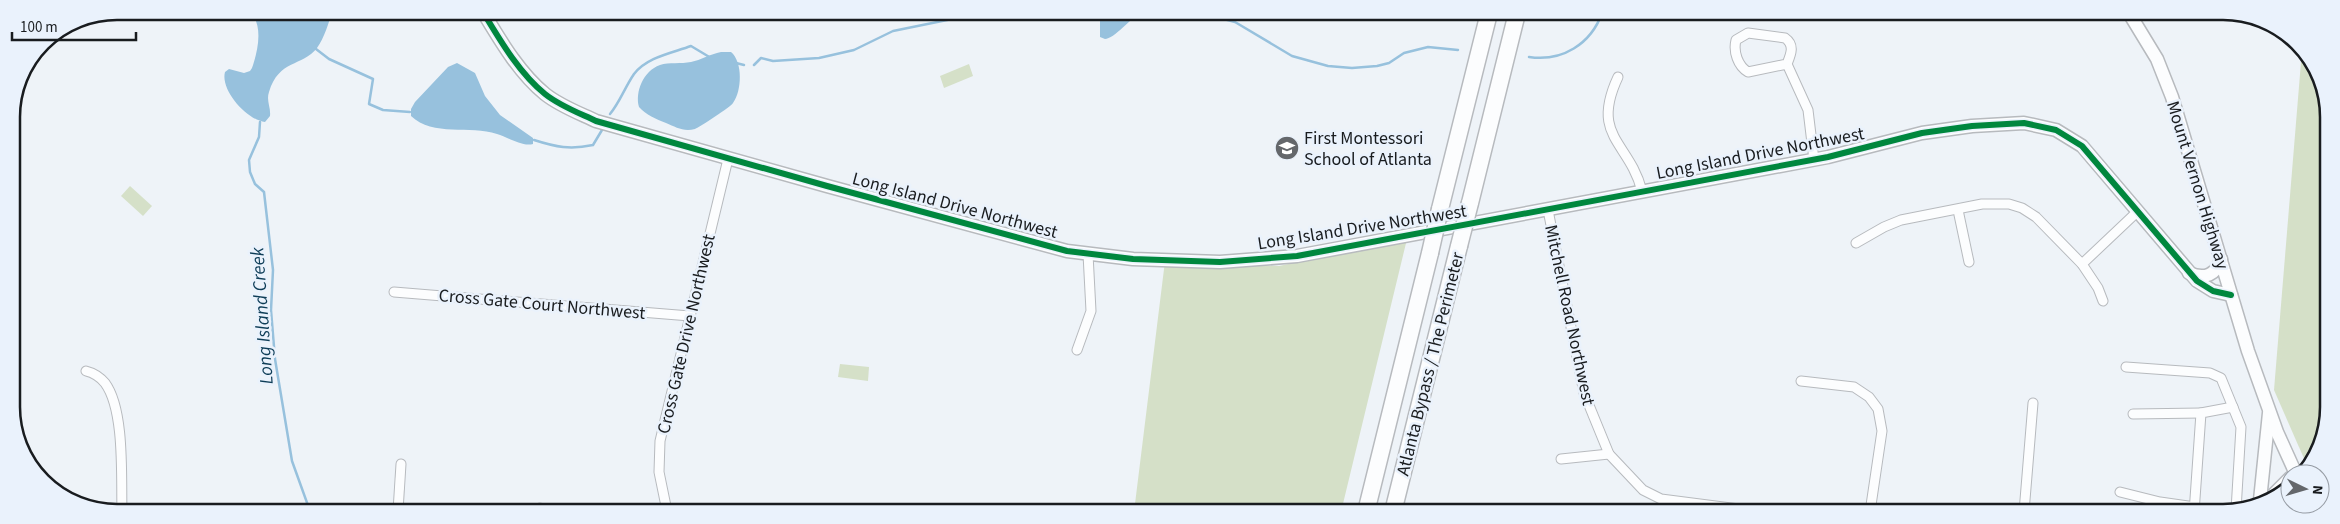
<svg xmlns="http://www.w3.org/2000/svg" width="2340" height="524" font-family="'Source Sans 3',sans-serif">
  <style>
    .green { fill: #d5e0c8 }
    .water { fill: #97c1dd }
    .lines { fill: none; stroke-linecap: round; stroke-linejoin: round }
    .stream { stroke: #97c1dd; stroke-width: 2.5 }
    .street-casing { stroke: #b7babe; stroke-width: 11 }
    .secondary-casing { stroke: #b7babe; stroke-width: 15 }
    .highway-casing { stroke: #b7babe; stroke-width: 19 }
    .street { stroke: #fcfdfe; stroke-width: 9 }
    .secondary { stroke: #fcfdfe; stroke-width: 12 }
    .highway { stroke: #fcfdfe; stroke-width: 16 }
    .highway-bridge-casing { stroke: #b7babe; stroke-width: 19; stroke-linecap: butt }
    .highway-bridge { stroke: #fcfdfe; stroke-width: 16 }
    .cycleway-casing { stroke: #eaf2fc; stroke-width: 9 }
    .cycleway { stroke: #00873e; stroke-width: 6 }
    .labels { text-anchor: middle; stroke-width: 5; stroke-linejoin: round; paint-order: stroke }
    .poi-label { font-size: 18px; fill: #191c1f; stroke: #eaf2fc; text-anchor: start }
    .street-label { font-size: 18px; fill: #191c1f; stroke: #eaf2fc }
    .water-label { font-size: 19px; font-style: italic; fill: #0e3d57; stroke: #eaf2fc }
    .rim { fill: none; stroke: #191c1f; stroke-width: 2.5 }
  </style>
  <rect width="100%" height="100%" fill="#eef3f8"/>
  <!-- green -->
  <g class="green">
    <path d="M 2302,50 L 2327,96 L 2327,428 L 2306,463 L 2274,390 Z"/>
    <path d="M 969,64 L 973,76 L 944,88 L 940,76 Z"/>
    <path d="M 130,186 L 152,206 L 143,216 L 121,196 Z"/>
    <path d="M 1407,239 L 1341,512 L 1134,512 L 1165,261 L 1279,266 Z"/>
    <path d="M 840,364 L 869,367 L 868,381 L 838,377 Z"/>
  </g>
  <!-- water -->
  <g class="water">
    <path d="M 249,11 L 332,11 C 329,23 324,38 317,48 C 302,67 279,59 269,92 C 266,101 271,107 270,116 L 265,122 C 247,120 220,90 225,72 L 229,69 L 244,73 L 250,71 L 252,68 C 258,51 264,24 249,11 Z"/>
    <path d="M 1100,12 L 1141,12 C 1131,18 1114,39 1105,39 L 1100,37 Z"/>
    <path d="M 721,52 L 731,52 C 743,62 742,91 733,103 C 732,106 698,128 695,129 C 683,132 676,127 666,123 C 656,119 646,115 639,107 C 635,92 643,71 660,65 C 669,62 681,64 691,62 C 701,60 710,54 721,52 Z"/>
    <path d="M 457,63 L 475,73 L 485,96 L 500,115 L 533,138 L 533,144 C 522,147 508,137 497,134 C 470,125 433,137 411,116 L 411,109 L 415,102 L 448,67 Z"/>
  </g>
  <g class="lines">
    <!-- stream -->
    <g class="stream">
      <path d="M 1197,12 L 1235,22 L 1292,56 L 1328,66 L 1352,68 L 1377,66 L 1389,63 L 1404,53 L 1428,47 L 1458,50"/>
      <path d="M 316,49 L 329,59 L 373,79 L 369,104 L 383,110 L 410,112"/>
      <path d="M 1529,57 C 1562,62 1591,44 1602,13"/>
      <path d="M 736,63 L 744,65"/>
      <path d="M 754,65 L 761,58 L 773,61 L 819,58 L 854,50 L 893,31 L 952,19 L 1037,12 L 1081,15 L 1097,12"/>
      <path d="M 610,114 C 620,102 625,87 634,74 C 647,57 672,53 691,46 L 711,58"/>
      <path d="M 260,122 L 259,137 L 249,160 L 250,172 L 255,184 L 264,192 L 273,270 L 271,310 L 275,359 L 292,461 L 310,511"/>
      <path d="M 534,140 C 556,147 570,150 593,145 L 602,130"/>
    </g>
    <!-- street casing -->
    <g class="street-casing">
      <g id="street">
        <path d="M 1787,64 C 1791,54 1795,45 1785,38 L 1748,33 L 1736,40 C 1733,52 1738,66 1748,72 L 1787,64 L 1808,110 L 1814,160"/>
        <path d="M 1618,77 C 1590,137 1629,141 1642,191"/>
        <path d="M 1548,210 L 1584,393 L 1609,454 L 1643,490 L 1661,499 L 1762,512"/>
        <path d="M 1958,210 L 1969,262"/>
        <path d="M 1856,243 L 1884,227 L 1901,220 L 1982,204 L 2009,204 L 2022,208 L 2036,217 L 2082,264 L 2098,288 L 2103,301"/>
        <path d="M 2082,264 L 2137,212"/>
        <path d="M 394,292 L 690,316"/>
        <path d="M 1077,350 L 1091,311 L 1088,254"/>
        <path d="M 2126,367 L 2210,373 L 2221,378 L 2241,427 L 2236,510"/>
        <path d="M 86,371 C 94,373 100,377 105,383 C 125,410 121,478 122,511"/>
        <path d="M 1801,381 L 1854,387 L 1869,397 L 1878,409 L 1882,431 L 1870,512"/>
        <path d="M 2133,414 L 2201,413"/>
        <path d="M 1561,459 L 1609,454"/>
        <path d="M 2120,492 L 2160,502 L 2195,507"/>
        <path d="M 540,508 L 541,511"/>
        <path d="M 398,511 L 401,464"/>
        <path d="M 667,511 L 659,472 L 660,441 L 728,159"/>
        <path d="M 2024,512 L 2033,403"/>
        <path d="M 2194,513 L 2201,413 L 2233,407"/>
      </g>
    </g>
    <!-- secondary casing -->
    <g class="secondary-casing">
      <g id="secondary">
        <path d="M 483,12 C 500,40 519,73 545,94 C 560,106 579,113 596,121 L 827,186 L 1067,251 L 1133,259 L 1220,262 L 1297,256 L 1828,157 L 1922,133 L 1972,126 L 2024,123 L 2056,130 L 2082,146 L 2197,281 L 2213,291 L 2231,295"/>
        <path d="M 2129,13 L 2157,59 L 2172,97 L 2248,351 L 2277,432 L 2296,474"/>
        <path d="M 2189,273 C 2205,280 2216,275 2221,259"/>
        <path d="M 2273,495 L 2290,478"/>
        <path d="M 2260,500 L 2269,413"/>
      </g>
    </g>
    <!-- highway casing -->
    <g class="highway-casing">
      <g id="highway">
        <path d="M 1470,203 L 1517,13"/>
        <path d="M 1440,209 L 1489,13"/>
        <path d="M 1366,512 L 1430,253"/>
        <path d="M 1393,512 L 1459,246"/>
      </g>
    </g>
    <!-- street -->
    <use href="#street" class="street"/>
    <!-- secondary -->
    <use href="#secondary" class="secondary"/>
    <!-- highway -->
    <use href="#highway" class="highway"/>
    <!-- highway-bridge casing -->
    <g class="highway-bridge-casing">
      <g id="highway-bridge">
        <path d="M 1459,246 L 1470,203"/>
        <path d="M 1430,253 L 1440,209"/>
      </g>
    </g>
    <!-- highway-bridge -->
    <use href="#highway-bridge" class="highway-bridge"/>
    <!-- cycleway casing -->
    <g class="cycleway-casing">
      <path id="cycleway" d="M 483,12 C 500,40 519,73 545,94 C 560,106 579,113 596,121 L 827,186 L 1067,251 L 1133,259 L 1220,262 L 1297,256 L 1828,157 L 1922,133 L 1972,126 L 2024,123 L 2056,130 L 2082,146 L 2197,281 L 2213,291 L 2231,295"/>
    </g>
    <!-- cycleway -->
    <use href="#cycleway" class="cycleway"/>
  </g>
  <!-- icons -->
  <defs>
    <g id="school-disc" transform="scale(1.25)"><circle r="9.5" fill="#64676b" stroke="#eaf2fc"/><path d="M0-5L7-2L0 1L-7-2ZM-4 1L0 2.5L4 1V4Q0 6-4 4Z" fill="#fff"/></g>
  </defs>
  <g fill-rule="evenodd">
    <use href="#school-disc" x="1287" y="148"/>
  </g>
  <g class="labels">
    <!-- poi labels -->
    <g class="poi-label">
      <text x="1304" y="144">First Montessori<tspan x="1304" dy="21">School of Atlanta</tspan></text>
    </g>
    <!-- street labels -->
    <g class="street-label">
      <text transform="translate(1760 153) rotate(-11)" y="6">Long Island Drive Northwest</text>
      <text transform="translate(2198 185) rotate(73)" y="6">Mount Vernon Highway</text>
      <text transform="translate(955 205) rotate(15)" y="6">Long Island Drive Northwest</text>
      <text transform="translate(1362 227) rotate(-9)" y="6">Long Island Drive Northwest</text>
      <text transform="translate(542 304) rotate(5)" y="6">Cross Gate Court Northwest</text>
      <text transform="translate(1570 315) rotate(78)" y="6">Mitchell Road Northwest</text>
      <text transform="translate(686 334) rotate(-77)" y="6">Cross Gate Drive Northwest</text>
      <text transform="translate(1430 364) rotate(-76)" y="6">Atlanta Bypass / The Perimeter</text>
    </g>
    <!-- water labels -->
    <g class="water-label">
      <text transform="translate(261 316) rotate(-94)" y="7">Long Island Creek</text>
    </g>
  </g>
  <!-- crop -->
  <path d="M0 0H2340V524H0ZM117 20H2223A97 97 0 0 1 2320 117V407A97 97 0 0 1 2223 504H117A97 97 0 0 1 20 407V117A97 97 0 0 1 117 20Z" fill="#eaf2fc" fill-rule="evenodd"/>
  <path class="rim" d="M117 20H2223A97 97 0 0 1 2320 117V407A97 97 0 0 1 2223 504H117A97 97 0 0 1 20 407V117A97 97 0 0 1 117 20Z"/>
  <!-- north arrow -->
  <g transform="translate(2305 489) rotate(95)"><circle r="24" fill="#eaf2fc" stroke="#969ca4"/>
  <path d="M0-4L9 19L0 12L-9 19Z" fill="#64676b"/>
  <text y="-8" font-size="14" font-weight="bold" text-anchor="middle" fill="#191c1f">N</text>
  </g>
  <!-- scale -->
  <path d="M12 32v8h124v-8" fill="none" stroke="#191c1f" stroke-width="2.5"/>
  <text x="20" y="32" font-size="15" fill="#191c1f" stroke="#eaf2fc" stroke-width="4" paint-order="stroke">100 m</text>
</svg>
